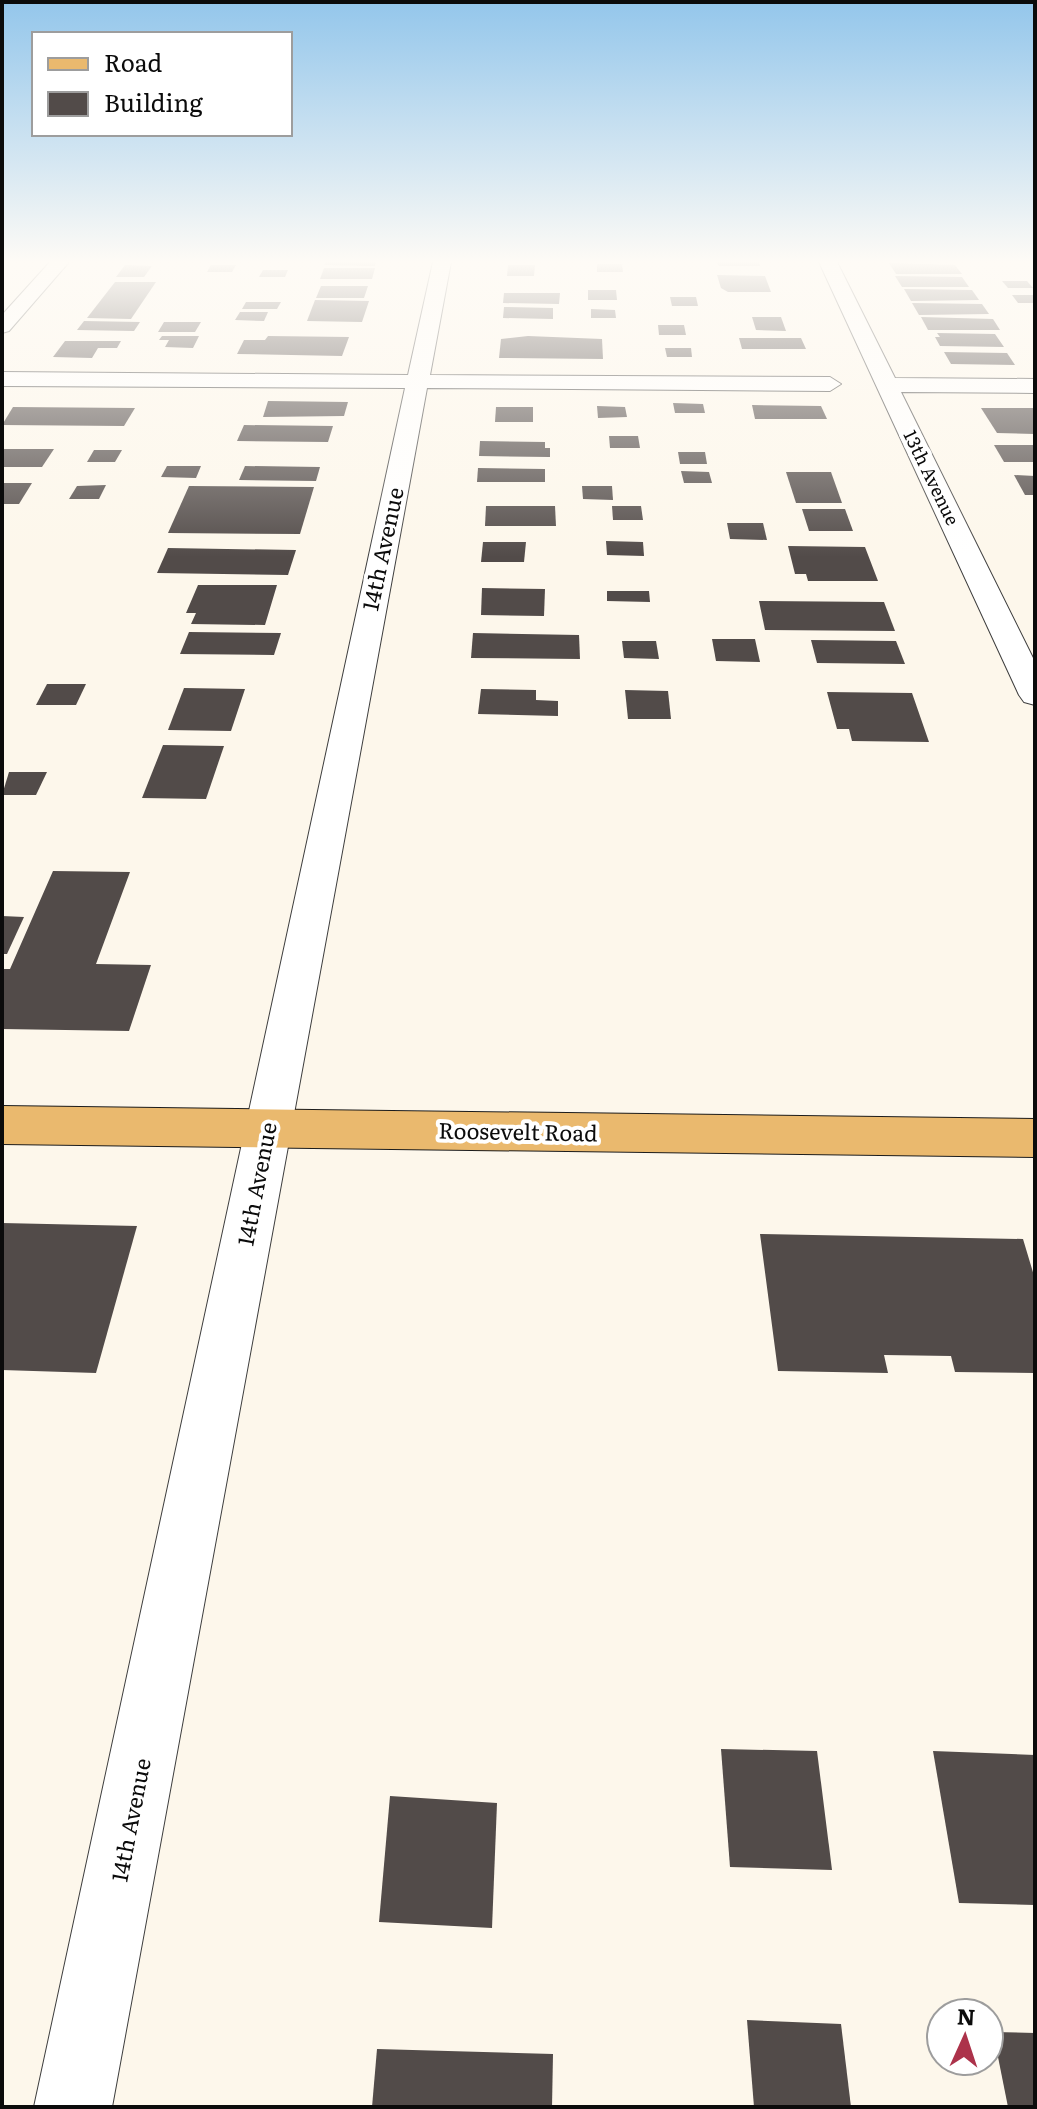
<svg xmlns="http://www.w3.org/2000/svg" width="1037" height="2109" font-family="Literata,serif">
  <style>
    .building { fill: #524b49 }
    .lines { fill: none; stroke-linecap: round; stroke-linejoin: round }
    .minor-casing { stroke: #3e3e3e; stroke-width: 2 }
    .major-casing { stroke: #1c1c1c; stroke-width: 2 }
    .minor { fill: #fff; fill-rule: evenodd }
    .major { fill: #eab96e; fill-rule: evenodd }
    .labels { text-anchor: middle; stroke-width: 8; stroke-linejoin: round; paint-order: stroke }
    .far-street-label { font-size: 18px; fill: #0b0b0b; stroke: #fff }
    .street-label { font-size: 22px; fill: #0b0b0b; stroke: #fff }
  </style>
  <rect width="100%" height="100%" fill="#fdf7eb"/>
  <!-- building -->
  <g class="building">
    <path d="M 326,262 L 376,262 L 375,266 L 324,265 Z"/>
    <path d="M 717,262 L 759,262 L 760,266 L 719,266 Z"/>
    <path d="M 889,263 L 955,265 L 962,274 L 896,274 Z"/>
    <path d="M 597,264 L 622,264 L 623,272 L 597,272 Z"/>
    <path d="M 125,265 L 152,266 L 144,277 L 116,277 Z"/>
    <path d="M 211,265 L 236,265 L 232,272 L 207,272 Z"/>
    <path d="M 508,265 L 535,265 L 534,276 L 507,276 Z"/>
    <path d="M 324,268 L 375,268 L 372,279 L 320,279 Z"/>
    <path d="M 263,270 L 288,270 L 285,277 L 259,277 Z"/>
    <path d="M 717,275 L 765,276 L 771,292 L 728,292 L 721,288 Z"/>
    <path d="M 895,276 L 962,277 L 969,287 L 902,287 Z"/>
    <path d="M 1002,281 L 1027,281 L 1033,288 L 1008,288 Z"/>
    <path d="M 115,282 L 156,282 L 131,319 L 87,318 Z"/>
    <path d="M 321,286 L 368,286 L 364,298 L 316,298 Z"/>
    <path d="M 904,289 L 972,290 L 979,300 L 911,301 Z"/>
    <path d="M 588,290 L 616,290 L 617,300 L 588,300 Z"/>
    <path d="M 504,293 L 560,293 L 559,304 L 503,303 Z"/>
    <path d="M 1012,295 L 1035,295 L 1035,303 L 1018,303 Z"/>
    <path d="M 670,297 L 696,297 L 698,306 L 672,306 Z"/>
    <path d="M 315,300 L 369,301 L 362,322 L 307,321 Z"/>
    <path d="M 246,302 L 281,302 L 277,309 L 242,309 Z"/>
    <path d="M 912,303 L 982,304 L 989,314 L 919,315 Z"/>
    <path d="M 504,307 L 553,308 L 553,319 L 503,318 Z"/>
    <path d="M 591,309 L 615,310 L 616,318 L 591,318 Z"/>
    <path d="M 240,312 L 268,312 L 264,321 L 235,320 Z"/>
    <path d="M 752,317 L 781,317 L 786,331 L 756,330 Z"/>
    <path d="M 921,317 L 993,319 L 1000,330 L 928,330 Z"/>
    <path d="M 84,321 L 140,322 L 134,331 L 77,330 Z"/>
    <path d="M 164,322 L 201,322 L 195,332 L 158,332 Z"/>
    <path d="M 658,325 L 684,325 L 686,335 L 659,335 Z"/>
    <path d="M 937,333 L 995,334 L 1004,347 L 940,346 L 935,337 L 940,337 Z"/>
    <path d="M 162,336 L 199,336 L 193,348 L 165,347 L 169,340 L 159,340 Z"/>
    <path d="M 268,336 L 349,337 L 342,356 L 237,354 L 244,340 L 265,340 Z"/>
    <path d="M 528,336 L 602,339 L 603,359 L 499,358 L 501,339 Z"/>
    <path d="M 739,338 L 801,338 L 806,349 L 742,349 Z"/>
    <path d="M 65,341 L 121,341 L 117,348 L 98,348 L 92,358 L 53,357 Z"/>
    <path d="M 665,348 L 691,348 L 692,357 L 667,357 Z"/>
    <path d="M 944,352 L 1007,353 L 1015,365 L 951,364 Z"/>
    <path d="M 268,401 L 348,402 L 344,416 L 263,417 Z"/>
    <path d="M 673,403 L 703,404 L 705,413 L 675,413 Z"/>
    <path d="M 752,405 L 821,406 L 827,419 L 755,419 Z"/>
    <path d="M 597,406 L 625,407 L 627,417 L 598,418 Z"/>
    <path d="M 13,407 L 135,408 L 124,426 L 2,425 Z"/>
    <path d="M 496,407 L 533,407 L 533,422 L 495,422 Z"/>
    <path d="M 981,408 L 1035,408 L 1035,434 L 997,433 Z"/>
    <path d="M 244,425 L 333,426 L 328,442 L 237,441 Z"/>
    <path d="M 609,436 L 638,436 L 640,448 L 610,448 Z"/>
    <path d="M 480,441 L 545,442 L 545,448 L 550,448 L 550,457 L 479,456 Z"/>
    <path d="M 994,445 L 1035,445 L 1035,462 L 1004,462 Z"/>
    <path d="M 2,449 L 54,449 L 42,467 L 2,467 Z"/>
    <path d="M 94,450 L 122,450 L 115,462 L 87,462 Z"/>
    <path d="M 678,452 L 705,452 L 707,464 L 680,464 Z"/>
    <path d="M 167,466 L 201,466 L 196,478 L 161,477 Z"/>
    <path d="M 245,466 L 320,467 L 316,481 L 239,480 Z"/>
    <path d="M 478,468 L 545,469 L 545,482 L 477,482 Z"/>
    <path d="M 681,471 L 709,472 L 712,483 L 684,483 Z"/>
    <path d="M 786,472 L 831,472 L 842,503 L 796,503 Z"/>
    <path d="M 1014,475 L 1035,476 L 1035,495 L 1025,495 Z"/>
    <path d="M 2,483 L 32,483 L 19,504 L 2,504 Z"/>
    <path d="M 106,485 L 99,499 L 69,499 L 77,486 Z"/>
    <path d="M 189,486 L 314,487 L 300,534 L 168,533 Z"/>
    <path d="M 582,486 L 612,486 L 613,500 L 583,499 Z"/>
    <path d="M 486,506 L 555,506 L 556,526 L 485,526 Z"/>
    <path d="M 612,506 L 641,506 L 643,520 L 613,520 Z"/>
    <path d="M 802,509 L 845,509 L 853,531 L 809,531 Z"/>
    <path d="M 727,523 L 763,523 L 767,540 L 730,539 Z"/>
    <path d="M 606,541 L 643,542 L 644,556 L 607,555 Z"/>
    <path d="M 483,542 L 526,542 L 524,562 L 481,562 Z"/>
    <path d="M 788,546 L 865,547 L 878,581 L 808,581 L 806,574 L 795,574 Z"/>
    <path d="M 168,548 L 296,550 L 288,575 L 157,573 Z"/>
    <path d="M 198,585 L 277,585 L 265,625 L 191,624 L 196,613 L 186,613 Z"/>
    <path d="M 482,588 L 545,589 L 544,616 L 481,615 Z"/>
    <path d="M 607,591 L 649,591 L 650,602 L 607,601 Z"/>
    <path d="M 759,601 L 884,602 L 895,631 L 765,630 Z"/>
    <path d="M 189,632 L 281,633 L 274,655 L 180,654 Z"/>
    <path d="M 473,633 L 579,635 L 580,659 L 471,658 Z"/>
    <path d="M 712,639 L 755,639 L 760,662 L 716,661 Z"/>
    <path d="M 811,640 L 896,641 L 905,664 L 817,663 Z"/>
    <path d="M 622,641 L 656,641 L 659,659 L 624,658 Z"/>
    <path d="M 47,684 L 86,684 L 76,705 L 36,705 Z"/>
    <path d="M 184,688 L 245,689 L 231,731 L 168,730 Z"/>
    <path d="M 481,689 L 536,690 L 536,700 L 558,701 L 558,716 L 478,714 Z"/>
    <path d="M 625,690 L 668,691 L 671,719 L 628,719 Z"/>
    <path d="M 827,692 L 912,693 L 929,742 L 852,741 L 849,729 L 837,729 Z"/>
    <path d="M 163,745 L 224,746 L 206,799 L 142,798 Z"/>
    <path d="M 9,772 L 47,772 L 36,795 L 2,795 Z"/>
    <path d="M 53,871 L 130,872 L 96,964 L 151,965 L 129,1031 L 2,1029 L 2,969 L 10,969 Z"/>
    <path d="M 2,916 L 24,917 L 7,954 L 2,954 Z"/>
    <path d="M 2,1223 L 137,1226 L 96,1373 L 2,1370 Z"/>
    <path d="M 760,1234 L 1023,1239 L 1035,1279 L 1035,1373 L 955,1372 L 951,1356 L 884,1355 L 888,1373 L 778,1371 Z"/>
    <path d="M 721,1749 L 817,1751 L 832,1870 L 730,1867 Z"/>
    <path d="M 933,1751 L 1035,1755 L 1035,1905 L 959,1903 Z"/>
    <path d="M 390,1796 L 497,1803 L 492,1928 L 379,1922 Z"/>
    <path d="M 747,2020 L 841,2024 L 851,2107 L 754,2107 Z"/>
    <path d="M 993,2032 L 1035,2033 L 1035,2107 L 1008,2107 Z"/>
    <path d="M 377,2049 L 553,2054 L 552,2107 L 372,2107 Z"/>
  </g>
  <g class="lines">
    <!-- minor casing -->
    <g class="minor-casing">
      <g id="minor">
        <path d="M 50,262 L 69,262 L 9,331 L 2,333 L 2,315 Z"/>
        <path d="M 433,262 L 451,262 L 430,375 L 830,377 L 841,384 L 830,391 L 427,388 L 112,2107 L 34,2107 L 405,388 L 2,386 L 2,372 L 408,375 Z"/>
        <path d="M 819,262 L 837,262 L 895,378 L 1035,379 L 1035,393 L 901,392 L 1035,662 L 1035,705 L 1024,702 L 1019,695 Z"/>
      </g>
    </g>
    <!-- major casing -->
    <g class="major-casing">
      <path id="major" d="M 2,1106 L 1035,1119 L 1035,1157 L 2,1144 Z"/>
    </g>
    <!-- minor -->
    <use href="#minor" class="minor"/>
    <!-- major -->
    <use href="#major" class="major"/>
  </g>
  <!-- sky -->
  <linearGradient id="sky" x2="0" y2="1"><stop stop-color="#93c6eb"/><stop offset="0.47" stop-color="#fefbf6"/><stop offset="1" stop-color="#fefbf6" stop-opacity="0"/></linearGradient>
  <rect width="1037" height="557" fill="url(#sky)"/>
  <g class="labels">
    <!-- far-street labels -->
    <g class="far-street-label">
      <text transform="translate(931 478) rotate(64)" y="6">13th Avenue</text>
    </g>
    <!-- street labels -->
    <g class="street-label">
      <text transform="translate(383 549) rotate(-78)" y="8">14th Avenue</text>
      <text transform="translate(518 1132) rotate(1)" y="8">Roosevelt Road</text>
      <text transform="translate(257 1184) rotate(-79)" y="8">14th Avenue</text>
      <text transform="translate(131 1820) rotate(-79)" y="8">14th Avenue</text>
    </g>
  </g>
  <!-- border -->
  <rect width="1037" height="2109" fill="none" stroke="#0b0b0b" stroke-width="8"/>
  <!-- legend -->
  <rect x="32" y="32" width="260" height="104" fill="#ffffff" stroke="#9d9d9d" stroke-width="2"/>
  <rect x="48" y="58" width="40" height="12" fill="#eab96e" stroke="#9d9d9d" stroke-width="2"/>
  <text x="104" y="72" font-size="24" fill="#0b0b0b">Road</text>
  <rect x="48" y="92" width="40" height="24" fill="#524b49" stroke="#9d9d9d" stroke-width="2"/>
  <text x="104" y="112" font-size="24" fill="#0b0b0b">Building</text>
  <!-- north arrow -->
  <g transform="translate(965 2037) rotate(3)"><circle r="38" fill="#ffffff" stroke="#9d9d9d" stroke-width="2"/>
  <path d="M0-6L14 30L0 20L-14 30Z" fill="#ac324a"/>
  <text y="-12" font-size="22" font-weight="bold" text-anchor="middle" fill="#0b0b0b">N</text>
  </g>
</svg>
